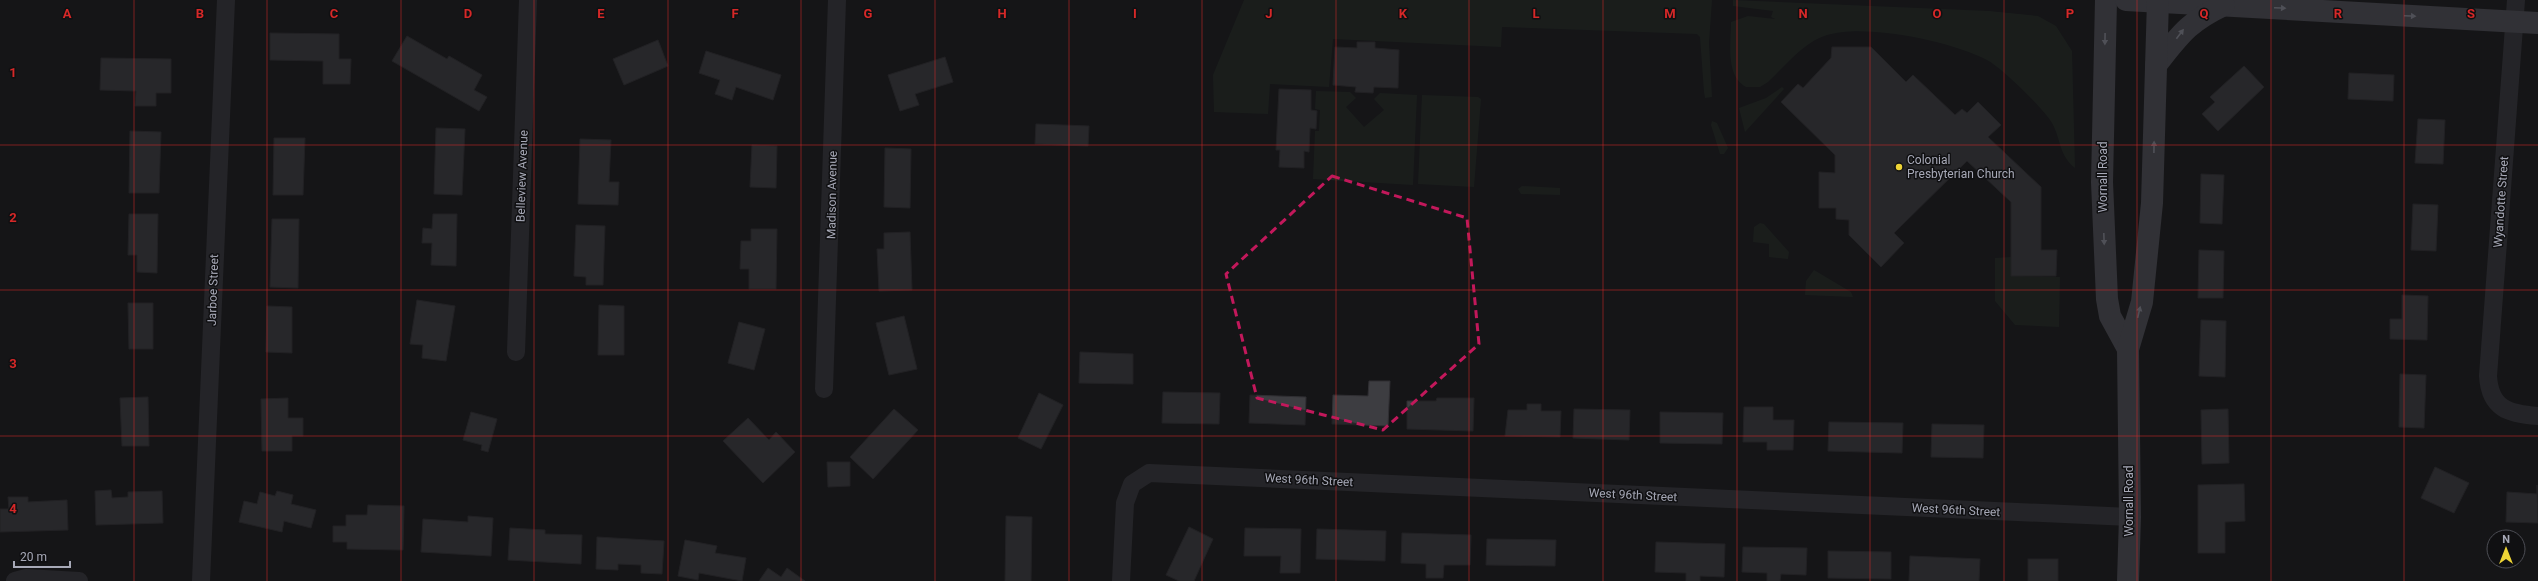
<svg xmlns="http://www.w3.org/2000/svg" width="2538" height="581" font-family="Roboto,sans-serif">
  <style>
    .green { fill: #1f2721 }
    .building { fill: #3d3d41; stroke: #302f33 }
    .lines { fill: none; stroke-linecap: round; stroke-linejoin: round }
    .minor { stroke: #36363c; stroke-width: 18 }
    .primary { stroke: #52525b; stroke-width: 22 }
    .oneway { fill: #9698a5 }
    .marked { fill: none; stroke: #c2185b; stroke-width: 3; stroke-dasharray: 8 5; stroke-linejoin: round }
    .grid { fill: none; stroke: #d62828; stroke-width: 1; stroke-opacity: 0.55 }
    .poi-dot { fill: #eed436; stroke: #101012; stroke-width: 1.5 }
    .labels { text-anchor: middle; stroke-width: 3; stroke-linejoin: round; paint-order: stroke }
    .poi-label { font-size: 12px; fill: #a7a9b7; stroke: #101012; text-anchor: start }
    .street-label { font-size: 12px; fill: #a7a9b7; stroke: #101012 }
    .grid-label { font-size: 13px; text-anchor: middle; font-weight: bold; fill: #d62828; stroke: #101012; stroke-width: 3; stroke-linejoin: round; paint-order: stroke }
  </style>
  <rect width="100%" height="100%" fill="#151517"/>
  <!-- green -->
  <g class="green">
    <path d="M 1244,0 L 1712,0 L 1709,43 L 1712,97 L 1705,98 L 1704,92 L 1700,37 L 1697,34 L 1502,27 L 1501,47 L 1333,39 L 1329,87 L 1270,84 L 1268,114 L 1214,112 L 1213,75 Z"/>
    <path d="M 1733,0 L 1989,11 L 2038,16 L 2056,26 L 2072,51 L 2075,168 C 2056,153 2062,133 2047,116 C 2036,102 2002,68 1987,60 C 1952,41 1865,23 1827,35 C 1805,41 1785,66 1768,82 L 1760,87 L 1746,87 C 1725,76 1731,42 1731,22 L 1748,16 L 1775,19 L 1771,17 L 1773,11 L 1733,6 Z"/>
    <path d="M 1782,87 L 1784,89 L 1745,132 L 1739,108 L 1766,98 Z"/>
    <path d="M 1316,91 L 1350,92 L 1356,98 L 1346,107 L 1364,127 L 1384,110 L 1374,99 L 1380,93 L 1417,95 L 1413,185 L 1313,179 L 1315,131 L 1319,131 L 1320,110 L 1315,109 Z"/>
    <path d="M 1422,95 L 1478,97 L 1481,99 L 1474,187 L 1418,184 Z"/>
    <path d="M 1712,121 L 1717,123 L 1728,148 L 1724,154 L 1720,154 L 1711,125 Z"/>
    <path d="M 1522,186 L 1560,188 L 1560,195 L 1521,194 L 1518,189 Z"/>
    <path d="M 1760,223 L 1764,224 L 1789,252 L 1788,259 L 1769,257 L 1769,244 L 1753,242 L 1754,227 Z"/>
    <path d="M 2011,257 L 2011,276 L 2060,277 L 2059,327 L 2015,325 L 1995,301 L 1995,258 Z"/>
    <path d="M 1814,270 L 1851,292 L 1853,297 L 1805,295 L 1806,281 Z"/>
  </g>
  <!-- building -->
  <g class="building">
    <path d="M 270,33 L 339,34 L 339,59 L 351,59 L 350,84 L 323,84 L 323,61 L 270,60 Z"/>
    <path d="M 407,36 L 447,59 L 449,56 L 482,75 L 474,90 L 487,97 L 479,111 L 392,61 Z"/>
    <path d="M 658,40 L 668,66 L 624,85 L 613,59 Z"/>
    <path d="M 1357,42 L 1375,42 L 1375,48 L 1399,50 L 1398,88 L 1374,87 L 1373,93 L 1355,92 L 1356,87 L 1333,85 L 1335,47 L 1357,48 Z"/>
    <path d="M 1832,47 L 1871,47 L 1906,82 L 1913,75 L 1955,115 L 1962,109 L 1967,113 L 1978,102 L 2001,125 L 1988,137 L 2041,187 L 2041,250 L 2057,250 L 2056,276 L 2011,276 L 2011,202 L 1967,161 L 1894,233 L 1904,243 L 1881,267 L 1849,235 L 1849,220 L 1836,219 L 1836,208 L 1819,208 L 1819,172 L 1835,173 L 1835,155 L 1781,102 L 1798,84 L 1803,88 L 1831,58 Z"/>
    <path d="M 706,51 L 781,75 L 773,100 L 736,87 L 732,100 L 715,94 L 720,80 L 699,73 Z"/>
    <path d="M 945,57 L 953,82 L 915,94 L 919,105 L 900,111 L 888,75 Z"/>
    <path d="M 101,58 L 171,59 L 171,93 L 156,93 L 156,106 L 135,106 L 136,91 L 100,90 Z"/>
    <path d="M 2244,66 L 2264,87 L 2218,131 L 2202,114 L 2215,102 L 2210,97 Z"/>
    <path d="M 2349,73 L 2394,75 L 2393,101 L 2348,99 Z"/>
    <path d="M 1279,89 L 1311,90 L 1311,110 L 1317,111 L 1316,129 L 1310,128 L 1309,152 L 1304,151 L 1304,168 L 1279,167 L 1280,150 L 1276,150 Z"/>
    <path d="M 2418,119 L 2445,120 L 2443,164 L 2415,163 Z"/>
    <path d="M 1036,124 L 1089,126 L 1088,146 L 1035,144 Z"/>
    <path d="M 436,128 L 465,129 L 462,195 L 434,194 Z"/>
    <path d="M 130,131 L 161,132 L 159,193 L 129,193 Z"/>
    <path d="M 274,138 L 305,138 L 303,195 L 273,195 Z"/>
    <path d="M 580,139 L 611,140 L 609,182 L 619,182 L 618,205 L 578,204 Z"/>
    <path d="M 752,145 L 777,146 L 776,188 L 750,187 Z"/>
    <path d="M 885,148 L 911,149 L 910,208 L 884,207 Z"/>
    <path d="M 2201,174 L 2224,175 L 2222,224 L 2200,223 Z"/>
    <path d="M 2413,204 L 2438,205 L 2436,251 L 2411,250 Z"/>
    <path d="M 129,214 L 158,214 L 157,273 L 137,272 L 137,255 L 128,255 Z"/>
    <path d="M 433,214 L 457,214 L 456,266 L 431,265 L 432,243 L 422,243 L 423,228 L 432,229 Z"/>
    <path d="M 272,219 L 299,219 L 298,288 L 270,287 Z"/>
    <path d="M 576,225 L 605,226 L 603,285 L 586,285 L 586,277 L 574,276 Z"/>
    <path d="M 751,229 L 777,229 L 776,289 L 749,289 L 749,269 L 740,269 L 741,241 L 751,241 Z"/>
    <path d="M 910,232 L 912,290 L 879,291 L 877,249 L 884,249 L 884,233 Z"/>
    <path d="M 2199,250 L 2224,251 L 2223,298 L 2198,298 Z"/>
    <path d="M 2402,295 L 2428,296 L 2427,340 L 2390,339 L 2390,319 L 2402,319 Z"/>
    <path d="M 417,300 L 455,306 L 446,361 L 422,358 L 423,345 L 410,344 Z"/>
    <path d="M 128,303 L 153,303 L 153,349 L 129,349 Z"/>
    <path d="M 599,305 L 624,306 L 624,355 L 598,355 Z"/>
    <path d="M 267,306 L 292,307 L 292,353 L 266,352 Z"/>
    <path d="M 904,316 L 917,369 L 889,375 L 876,323 Z"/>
    <path d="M 2201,320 L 2226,321 L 2225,377 L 2199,376 Z"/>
    <path d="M 739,322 L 765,329 L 754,370 L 728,363 Z"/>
    <path d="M 1080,352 L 1133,354 L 1133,384 L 1079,383 Z"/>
    <path d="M 2400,374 L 2426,375 L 2424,428 L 2399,427 Z"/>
    <path d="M 1369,381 L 1390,381 L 1388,426 L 1332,424 L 1333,395 L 1368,396 Z"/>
    <path d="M 1163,392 L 1220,393 L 1219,424 L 1162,423 Z"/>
    <path d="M 1039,393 L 1063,405 L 1041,449 L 1018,438 Z"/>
    <path d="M 1250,395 L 1306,397 L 1305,425 L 1249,423 Z"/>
    <path d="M 148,397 L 149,446 L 122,446 L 120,398 Z"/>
    <path d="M 288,398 L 288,418 L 303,418 L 303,436 L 292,436 L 292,451 L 262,451 L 261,399 Z"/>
    <path d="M 1437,398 L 1474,398 L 1473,431 L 1407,429 L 1407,401 L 1436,401 Z"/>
    <path d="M 1527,404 L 1541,404 L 1541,411 L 1561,411 L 1560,437 L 1505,436 L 1508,410 L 1527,410 Z"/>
    <path d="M 1744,407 L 1773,407 L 1773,420 L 1794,420 L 1793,450 L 1767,450 L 1767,442 L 1743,442 Z"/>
    <path d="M 894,409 L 918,430 L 873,479 L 850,457 Z"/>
    <path d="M 1574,409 L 1630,410 L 1629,440 L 1573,438 Z"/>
    <path d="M 2228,409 L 2229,463 L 2202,464 L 2201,410 Z"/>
    <path d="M 471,412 L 497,419 L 488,452 L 481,450 L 482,445 L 463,440 Z"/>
    <path d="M 1660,412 L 1723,413 L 1722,444 L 1660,443 Z"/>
    <path d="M 748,418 L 769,440 L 776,432 L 795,452 L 763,483 L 723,441 Z"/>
    <path d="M 1829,422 L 1903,423 L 1902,453 L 1828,451 Z"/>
    <path d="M 1932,424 L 1984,425 L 1983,458 L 1931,457 Z"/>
    <path d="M 827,462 L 850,462 L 850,486 L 828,487 Z"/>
    <path d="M 2435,467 L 2469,483 L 2454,513 L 2421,498 Z"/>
    <path d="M 2244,484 L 2245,521 L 2225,522 L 2225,553 L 2198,553 L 2198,485 Z"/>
    <path d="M 2537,485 L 2538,523 L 2506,522 L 2507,492 L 2537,494 Z"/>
    <path d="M 111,490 L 112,498 L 128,497 L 128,492 L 162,491 L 163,523 L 96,525 L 95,491 Z"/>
    <path d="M 277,491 L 293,495 L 291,504 L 316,510 L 311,528 L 284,521 L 282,532 L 239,522 L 244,501 L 257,504 L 260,492 L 275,496 Z"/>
    <path d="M 8,497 L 28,497 L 28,502 L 67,500 L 68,530 L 0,532 L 0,509 L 9,509 Z"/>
    <path d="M 368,505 L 404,506 L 403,550 L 347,549 L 347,542 L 333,542 L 333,526 L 346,526 L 346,515 L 367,515 Z"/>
    <path d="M 468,516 L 493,518 L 491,556 L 421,552 L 423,519 L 468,522 Z"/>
    <path d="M 1006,516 L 1032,517 L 1031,581 L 1005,581 Z"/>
    <path d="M 1189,527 L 1213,539 L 1194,581 L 1179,581 L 1166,575 Z"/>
    <path d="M 510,528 L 545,530 L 545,534 L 582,535 L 581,564 L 508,560 Z"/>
    <path d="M 1245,528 L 1301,529 L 1300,573 L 1280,573 L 1281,556 L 1244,556 Z"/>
    <path d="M 1317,529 L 1386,531 L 1385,561 L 1316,559 Z"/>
    <path d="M 1402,533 L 1471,535 L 1470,565 L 1444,565 L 1443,578 L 1426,578 L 1426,564 L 1401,563 Z"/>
    <path d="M 597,537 L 664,541 L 662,574 L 641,573 L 641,565 L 618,564 L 618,570 L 596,569 Z"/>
    <path d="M 1487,539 L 1556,540 L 1555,566 L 1486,565 Z"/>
    <path d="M 685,540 L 717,546 L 715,553 L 746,558 L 742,581 L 699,573 L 698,580 L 678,576 Z"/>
    <path d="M 1656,542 L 1725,544 L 1724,577 L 1700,576 L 1700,581 L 1686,581 L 1686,573 L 1655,572 Z"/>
    <path d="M 1743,547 L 1807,548 L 1806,575 L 1781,574 L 1780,581 L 1767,581 L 1767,573 L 1742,572 Z"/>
    <path d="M 1828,551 L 1891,552 L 1891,579 L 1828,578 Z"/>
    <path d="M 1910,556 L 1980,559 L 1979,581 L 1909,581 Z"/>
    <rect x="2028" y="559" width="30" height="22"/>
    <path d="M 768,568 L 781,577 L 787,568 L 805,581 L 759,581 Z"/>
  </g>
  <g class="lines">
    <!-- minor -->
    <g class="minor">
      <path d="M 2516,0 L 2488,376 C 2490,409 2509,414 2538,416"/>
      <path d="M 516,352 L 528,0"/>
      <path d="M 824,389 L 837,0"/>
      <path d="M 15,581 L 26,578 L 79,581"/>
      <path d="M 201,581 L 226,0"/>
      <path d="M 1121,581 L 1125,503 L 1132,484 L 1149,473 L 2130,517"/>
    </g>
    <!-- primary -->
    <g class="primary">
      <path d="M 2106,0 L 2102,182 L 2107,299 L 2110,316 L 2128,349"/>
      <path d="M 2126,0 L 2538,23"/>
      <path d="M 2156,65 C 2180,35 2188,22 2224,5"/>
      <path d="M 2128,581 L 2130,517 L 2128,349 L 2142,302 L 2152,203 L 2158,0"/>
    </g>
  </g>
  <!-- one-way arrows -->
  <defs><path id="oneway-solid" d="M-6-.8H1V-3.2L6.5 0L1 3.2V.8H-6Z"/></defs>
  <g class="oneway">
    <use href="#oneway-solid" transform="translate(2280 8) rotate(3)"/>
    <use href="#oneway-solid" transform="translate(2410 16) rotate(3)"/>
    <use href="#oneway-solid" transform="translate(2180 34) rotate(-53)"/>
    <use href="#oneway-solid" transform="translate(2105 39) rotate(91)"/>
    <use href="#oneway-solid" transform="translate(2154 147) rotate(-89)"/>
    <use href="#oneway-solid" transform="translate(2104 239) rotate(88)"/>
    <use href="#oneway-solid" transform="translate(2139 312) rotate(-77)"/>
  </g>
  <!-- marked area -->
  <path d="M0 0H2538V581H0ZM 1332,176 L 1467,218 L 1479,344 L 1383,430 L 1257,398 L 1226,274 Z" fill="#151517" fill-opacity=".55" fill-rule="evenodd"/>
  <path class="marked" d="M 1332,176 L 1467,218 L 1479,344 L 1383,430 L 1257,398 L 1226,274 Z"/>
  <!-- grid -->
  <path class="grid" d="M 134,0 L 134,581M 267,0 L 267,581M 401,0 L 401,581M 534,0 L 534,581M 668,0 L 668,581M 801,0 L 801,581M 935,0 L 935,581M 1069,0 L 1069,581M 1202,0 L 1202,581M 1336,0 L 1336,581M 1469,0 L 1469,581M 1603,0 L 1603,581M 1737,0 L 1737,581M 1870,0 L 1870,581M 2004,0 L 2004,581M 2137,0 L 2137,581M 2271,0 L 2271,581M 2404,0 L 2404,581M 0,145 L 2538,145M 0,290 L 2538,290M 0,436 L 2538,436"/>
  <!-- markers -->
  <circle class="poi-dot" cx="1899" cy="167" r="4"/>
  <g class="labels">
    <!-- poi labels -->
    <g class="poi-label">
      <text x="1907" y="164">Colonial<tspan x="1907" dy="14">Presbyterian Church</tspan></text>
    </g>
    <!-- street labels -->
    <g class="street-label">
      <text transform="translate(522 176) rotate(-88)" y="4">Belleview Avenue</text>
      <text transform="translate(2103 177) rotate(-90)" y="4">Wornall Road</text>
      <text transform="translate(832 195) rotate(-89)" y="4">Madison Avenue</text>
      <text transform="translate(2501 202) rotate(-86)" y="4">Wyandotte Street</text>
      <text transform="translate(213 290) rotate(-88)" y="4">Jarboe Street</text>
      <text transform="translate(1309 480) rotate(3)" y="4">West 96th Street</text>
      <text transform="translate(1633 495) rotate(3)" y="4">West 96th Street</text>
      <text transform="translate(2129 501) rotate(-90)" y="4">Wornall Road</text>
      <text transform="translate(1956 510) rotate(3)" y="4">West 96th Street</text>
    </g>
  </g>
  <g class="grid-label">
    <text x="67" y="18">A</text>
    <text x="200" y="18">B</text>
    <text x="334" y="18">C</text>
    <text x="468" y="18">D</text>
    <text x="601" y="18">E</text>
    <text x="735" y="18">F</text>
    <text x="868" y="18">G</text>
    <text x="1002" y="18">H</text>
    <text x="1135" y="18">I</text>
    <text x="1269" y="18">J</text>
    <text x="1403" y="18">K</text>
    <text x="1536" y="18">L</text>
    <text x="1670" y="18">M</text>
    <text x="1803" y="18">N</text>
    <text x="1937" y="18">O</text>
    <text x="2070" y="18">P</text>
    <text x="2204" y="18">Q</text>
    <text x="2338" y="18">R</text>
    <text x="2471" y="18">S</text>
    <text x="13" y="77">1</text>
    <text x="13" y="222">2</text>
    <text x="13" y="368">3</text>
    <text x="13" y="513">4</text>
  </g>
  <!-- north arrow -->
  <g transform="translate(2506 549)"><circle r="19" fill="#101012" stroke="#4c4d54"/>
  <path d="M0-3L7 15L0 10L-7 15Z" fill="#eed436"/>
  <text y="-6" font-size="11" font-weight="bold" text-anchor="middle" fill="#a7a9b7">N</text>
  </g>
  <!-- scale -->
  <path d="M14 561v6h56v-6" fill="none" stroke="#a7a9b7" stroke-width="2"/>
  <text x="20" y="561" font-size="12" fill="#a7a9b7" stroke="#101012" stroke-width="3" paint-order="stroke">20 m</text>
</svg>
